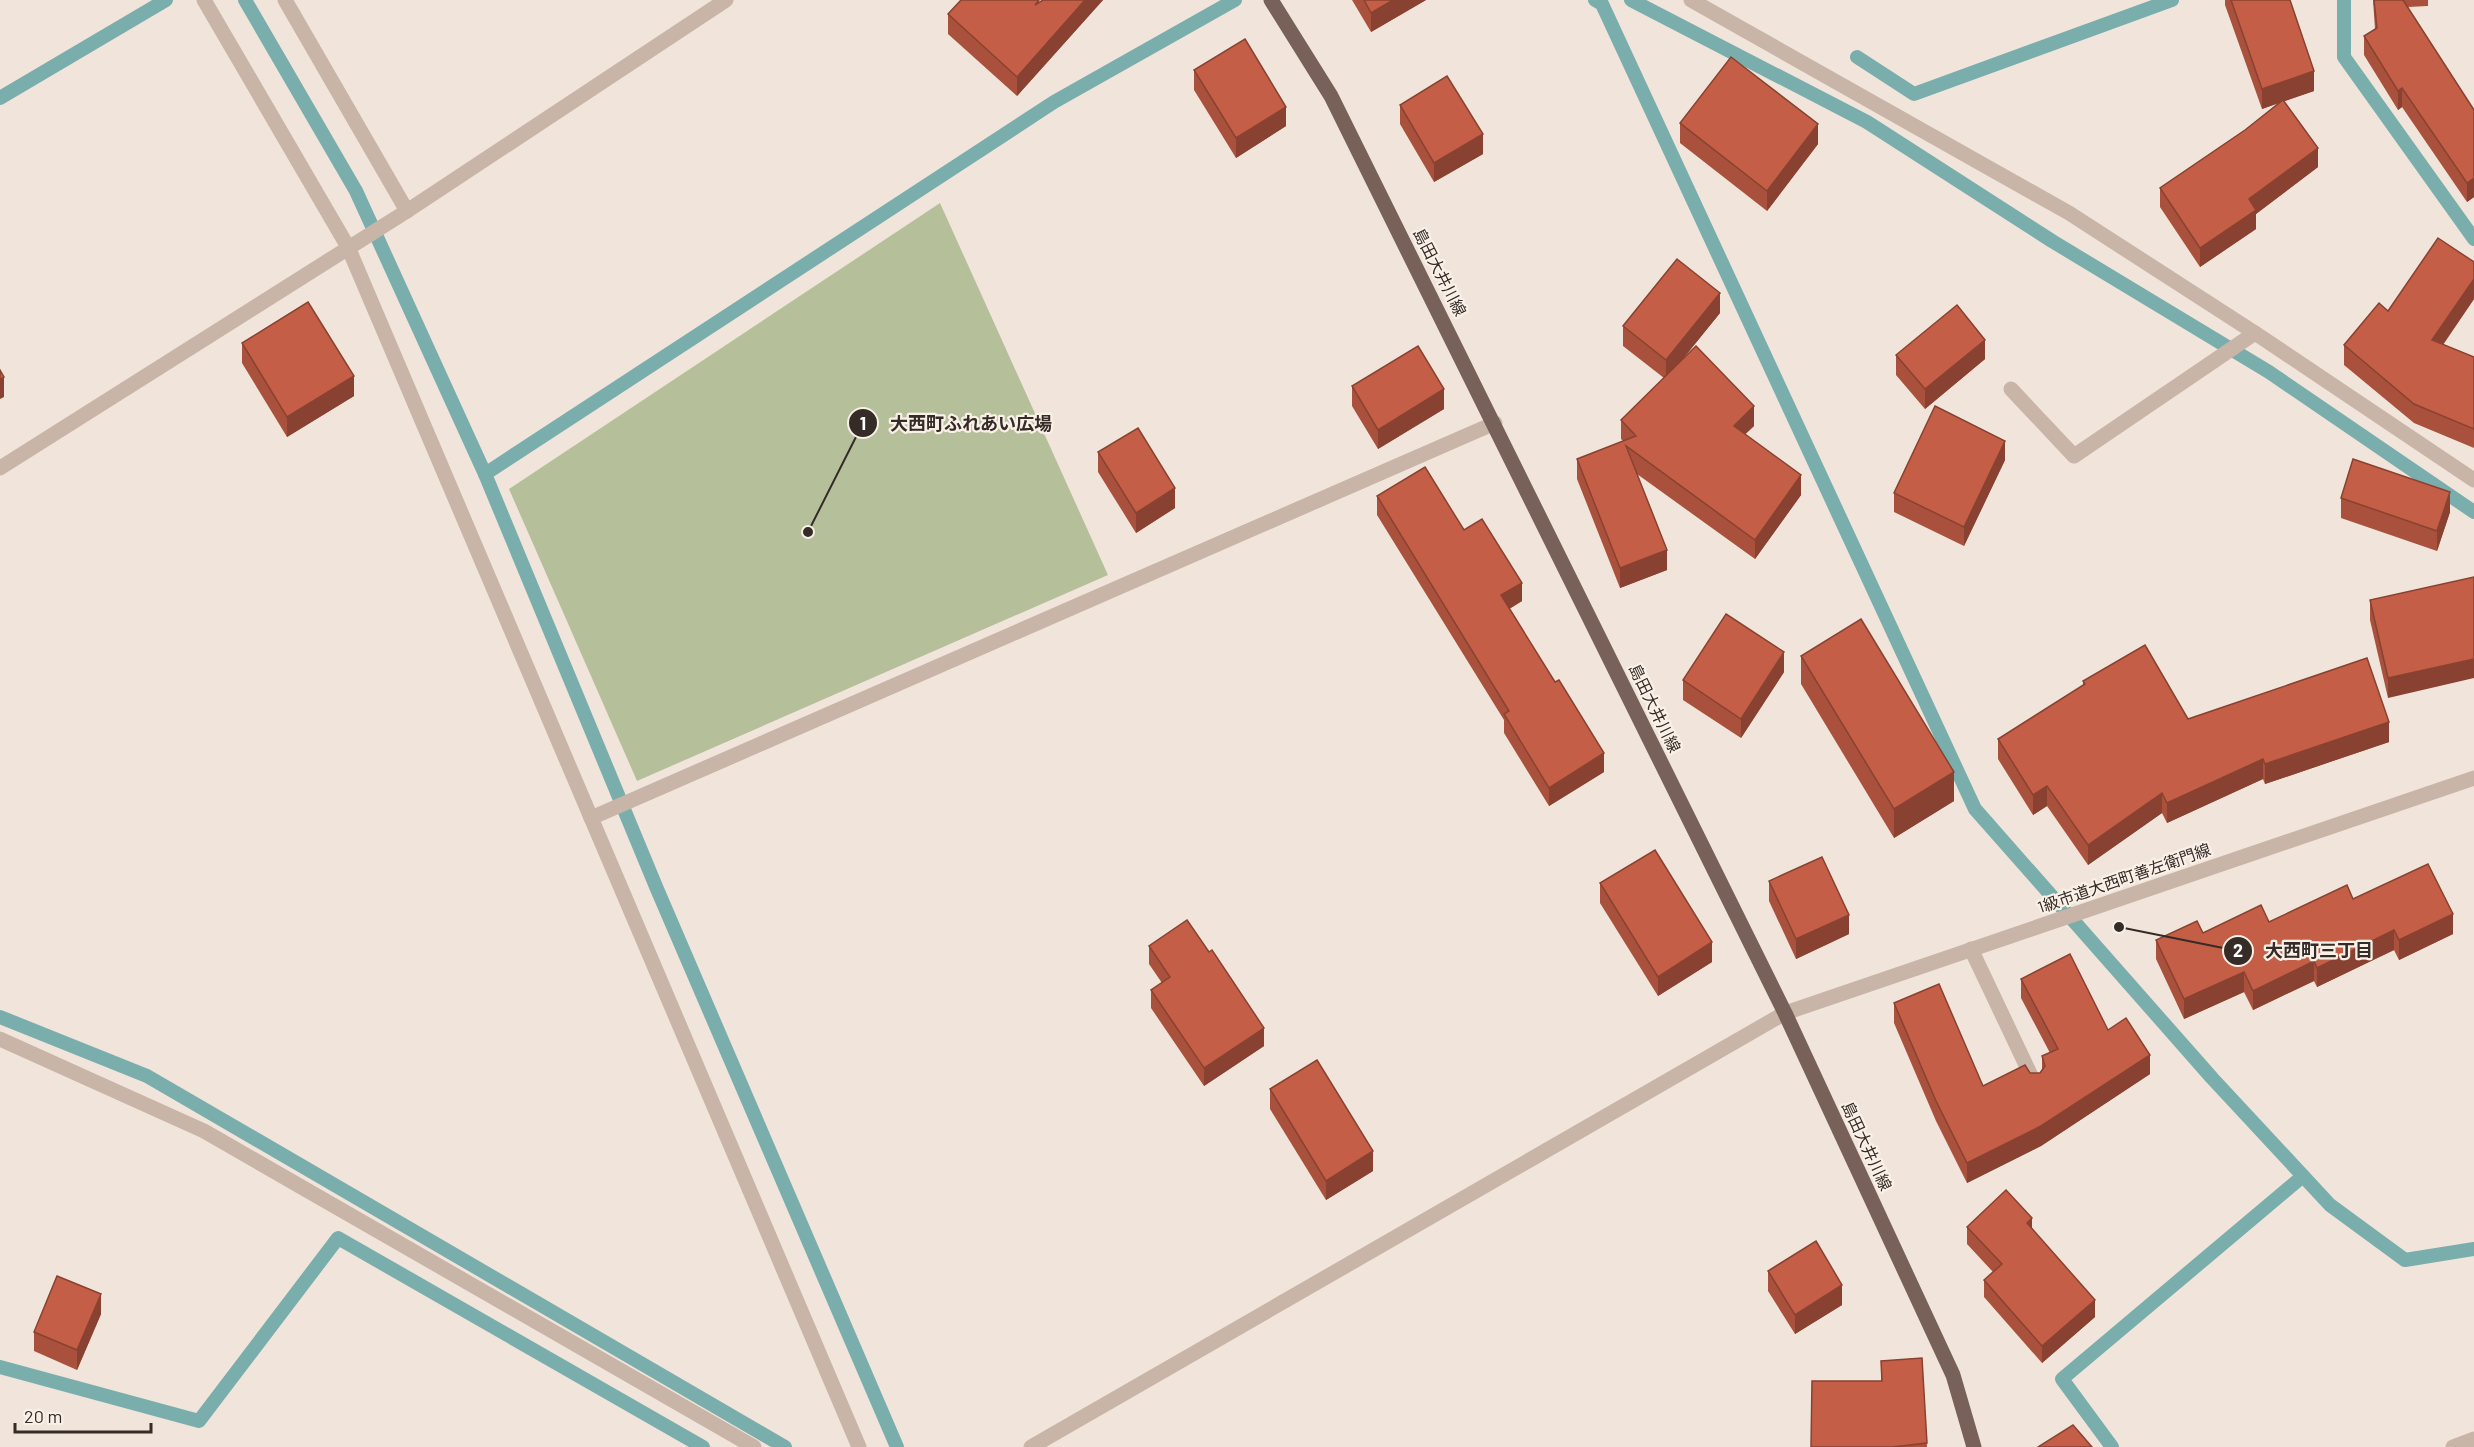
<svg xmlns="http://www.w3.org/2000/svg" width="2474" height="1447" font-family="Barlow,'Noto Sans JP',sans-serif">
  <style>
    .green { fill: #b5c09b }
    .lines { fill: none; stroke-linecap: round; stroke-linejoin: round }
    .stream { stroke: #7aaead; stroke-width: 14 }
    .minor { stroke: #c9b5a7; stroke-width: 15 }
    .major { stroke: #776159; stroke-width: 15 }
    .wall { fill: #a9513c }
    .shaded-wall { fill: #894231 }
    .building { fill: #c45e46; stroke: #894231; stroke-width: 1.5 }
    .labels { text-anchor: middle; stroke-width: 4.5; stroke-linejoin: round; paint-order: stroke }
    .street-label { font-size: 16px; fill: #352b27; stroke: #f9f0e7 }
    .leader { fill: none; stroke: #352b27; stroke-width: 2 }
    .callout-dot { fill: #352b27; stroke: #f9f0e7; stroke-width: 2 }
    .mark-label { font-size: 18px; text-anchor: middle; font-weight: bold; fill: #fff }
    .callout-label { font-size: 18px; text-anchor: middle; font-weight: bold; fill: #352b27; stroke: #f9f0e7; stroke-width: 4.5; stroke-linejoin: round; paint-order: stroke }
  </style>
  <rect width="100%" height="100%" fill="#f1e5db"/>
  <!-- green -->
  <path class="green" d="M 940,203 L 1108,575 L 637,781 L 509,489 Z"/>
  <g class="lines">
    <!-- stream -->
    <g class="stream">
      <path d="M 245,0 L 356,191 L 485,474 L 1054,102 L 1235,0"/>
      <path d="M 1595,0 L 1602,4 L 1975,809 L 2212,1078 L 2330,1205 L 2405,1260 L 2474,1249"/>
      <path d="M 1631,0 L 1867,122 L 2052,241 L 2269,372 L 2474,512"/>
      <path d="M 2344,0 L 2344,57 L 2474,239"/>
      <path d="M 1857,57 L 1914,94 L 2172,0"/>
      <path d="M 0,98 L 166,0"/>
      <path d="M 485,474 L 657,889 L 897,1447"/>
      <path d="M 0,1017 L 147,1076 L 785,1447"/>
      <path d="M 0,1367 L 199,1421 L 338,1238 L 703,1447"/>
      <path d="M 2112,1447 L 2062,1379 L 2303,1176"/>
    </g>
    <!-- minor -->
    <g class="minor">
      <path d="M 204,0 L 348,247 L 859,1447"/>
      <path d="M 285,0 L 407,211"/>
      <path d="M 1691,0 L 2069,213 L 2255,333 L 2474,480"/>
      <path d="M 2011,389 L 2074,456 L 2255,333"/>
      <path d="M 0,468 L 407,211 L 726,0"/>
      <path d="M 591,818 L 1495,423"/>
      <path d="M 1971,949 L 2035,1084"/>
      <path d="M 0,1039 L 204,1131 L 754,1447"/>
      <path d="M 1031,1447 L 1785,1013 L 2474,778"/>
      <path d="M 2453,1447 L 2474,1439"/>
    </g>
    <!-- major -->
    <path class="major" d="M 1271,0 L 1331,96 L 1785,1013 L 1953,1375 L 1974,1447"/>
  </g>
  <!-- wall -->
  <g class="wall">
    <path d="M 1103,0 L 1017,96 L 948,34 L 948,14 Z"/>
    <path d="M 1352,0 L 1426,0 L 1371,32 Z"/>
    <path d="M 2225,0 L 2290,0 L 2314,91 L 2284,101 L 2318,167 L 2256,214 L 2256,229 L 2200,267 L 2160,207 L 2160,188 L 2245,130 L 2278,103 L 2262,109 L 2225,5 Z"/>
    <path d="M 2373,0 L 2428,0 L 2428,6 L 2408,7 L 2474,110 L 2474,197 L 2467,202 L 2402,107 L 2398,110 L 2364,55 L 2364,36 L 2375,29 Z"/>
    <path d="M 1194,70 L 1286,126 L 1236,158 L 1194,90 Z"/>
    <path d="M 1400,105 L 1483,154 L 1434,182 L 1400,124 Z"/>
    <path d="M 1680,123 L 1818,144 L 1767,211 L 1680,143 Z"/>
    <path d="M 2474,262 L 2474,299 L 2443,345 L 2474,357 L 2474,448 L 2414,423 L 2344,365 L 2344,345 L 2388,311 Z"/>
    <path d="M 1720,313 L 1684,357 L 1754,426 L 1745,434 L 1801,495 L 1755,559 L 1637,474 L 1667,570 L 1620,588 L 1577,479 L 1577,459 L 1623,441 L 1621,439 L 1621,420 L 1664,378 L 1623,346 L 1623,326 Z"/>
    <path d="M 242,343 L 354,396 L 287,437 L 242,363 Z"/>
    <path d="M 1896,355 L 1985,359 L 1925,409 L 1896,375 Z"/>
    <path d="M 1352,386 L 1444,409 L 1378,449 L 1352,406 Z"/>
    <path d="M 1098,452 L 1175,508 L 1136,533 L 1098,472 Z"/>
    <path d="M 2005,460 L 1964,546 L 1894,512 L 1894,493 Z"/>
    <path d="M 1377,496 L 1522,601 L 1509,609 L 1604,772 L 1549,806 L 1504,733 L 1504,720 L 1377,515 Z"/>
    <path d="M 2341,498 L 2450,512 L 2437,551 L 2341,518 Z"/>
    <path d="M 2474,577 L 2388,698 L 2370,620 L 2370,600 Z"/>
    <path d="M 1801,656 L 1954,801 L 1894,838 L 1801,684 Z"/>
    <path d="M 1784,672 L 1741,738 L 1683,700 L 1683,680 Z"/>
    <path d="M 2083,681 L 2188,719 L 2389,742 L 2265,784 L 2263,779 L 2167,823 L 2162,813 L 2088,865 L 2047,806 L 2033,815 L 1998,759 L 1998,739 L 2083,686 Z"/>
    <path d="M 1769,881 L 1849,934 L 1796,959 L 1769,901 Z"/>
    <path d="M 1600,883 L 1712,962 L 1658,996 L 1600,903 Z"/>
    <path d="M 2353,899 L 2453,934 L 2399,960 L 2394,950 L 2317,987 L 2314,981 L 2253,1010 L 2244,992 L 2184,1019 L 2156,959 L 2156,940 L 2269,922 Z"/>
    <path d="M 1149,946 L 1264,1046 L 1204,1086 L 1151,1008 L 1151,990 L 1162,983 L 1149,964 Z"/>
    <path d="M 2021,979 L 2108,1030 L 2150,1074 L 2041,1146 L 1967,1183 L 1936,1121 L 1894,1023 L 1894,1003 L 1983,1086 L 2030,1073 L 2040,1073 L 2042,1069 L 2042,1056 L 2050,1053 L 2021,998 Z"/>
    <path d="M 1270,1089 L 1373,1171 L 1326,1200 L 1270,1109 Z"/>
    <path d="M 1967,1227 L 2032,1228 L 2095,1317 L 2042,1363 L 1984,1297 L 1984,1280 L 1993,1272 L 1967,1244 Z"/>
    <path d="M 1768,1271 L 1842,1305 L 1795,1334 L 1768,1291 Z"/>
    <path d="M 101,1314 L 77,1370 L 34,1351 L 34,1332 Z"/>
    <path d="M 1922,1358 L 1927,1447 L 1811,1447 L 1881,1381 L 1881,1361 Z"/>
  </g>
  <!-- shaded-wall -->
  <g class="shaded-wall">
    <path d="M 1085,0 L 1103,0 L 1017,96 L 1017,77 Z"/>
    <path d="M 1393,0 L 1426,0 L 1371,32 L 1371,13 Z"/>
    <path d="M 2314,71 L 2314,91 L 2262,109 L 2262,89 Z"/>
    <path d="M 2402,88 L 2402,107 L 2398,110 L 2398,91 Z"/>
    <path d="M 1286,107 L 1286,126 L 1236,158 L 1236,138 Z"/>
    <path d="M 1818,124 L 1818,144 L 1767,211 L 1767,191 Z"/>
    <path d="M 1483,134 L 1483,154 L 1434,182 L 1434,163 Z"/>
    <path d="M 2318,148 L 2318,167 L 2256,214 L 2256,229 L 2200,267 L 2200,248 L 2249,199 Z"/>
    <path d="M 2474,178 L 2474,197 L 2467,202 L 2467,183 Z"/>
    <path d="M 2474,279 L 2474,299 L 2432,360 L 2432,340 Z"/>
    <path d="M 1720,293 L 1720,313 L 1666,380 L 1666,360 Z"/>
    <path d="M 1985,340 L 1985,359 L 1925,409 L 1925,389 Z"/>
    <path d="M 354,376 L 354,396 L 287,437 L 287,417 Z"/>
    <path d="M 4,377 L 4,397 L 0,399 L 0,380 Z"/>
    <path d="M 1444,389 L 1444,409 L 1378,449 L 1378,430 Z"/>
    <path d="M 1754,406 L 1754,426 L 1734,445 L 1734,426 Z"/>
    <path d="M 2005,441 L 2005,460 L 1964,546 L 1964,527 Z"/>
    <path d="M 1801,475 L 1801,495 L 1755,559 L 1755,540 Z"/>
    <path d="M 1175,488 L 1175,508 L 1136,533 L 1136,513 Z"/>
    <path d="M 2450,492 L 2450,512 L 2437,551 L 2437,531 Z"/>
    <path d="M 1667,550 L 1667,570 L 1620,588 L 1620,568 Z"/>
    <path d="M 1522,583 L 1522,601 L 1501,614 L 1501,595 Z"/>
    <path d="M 1784,652 L 1784,672 L 1741,738 L 1741,719 Z"/>
    <path d="M 2474,659 L 2474,678 L 2388,698 L 2388,678 Z"/>
    <path d="M 2389,722 L 2389,742 L 2265,784 L 2265,764 Z"/>
    <path d="M 1604,753 L 1604,772 L 1549,806 L 1549,788 Z"/>
    <path d="M 2263,759 L 2263,779 L 2167,823 L 2167,803 Z"/>
    <path d="M 1954,772 L 1954,801 L 1894,838 L 1894,809 Z"/>
    <path d="M 2047,786 L 2047,806 L 2033,815 L 2033,795 Z"/>
    <path d="M 2162,793 L 2162,813 L 2088,865 L 2088,845 Z"/>
    <path d="M 2453,914 L 2453,934 L 2399,960 L 2399,940 Z"/>
    <path d="M 1849,915 L 1849,934 L 1796,959 L 1796,939 Z"/>
    <path d="M 2394,930 L 2394,950 L 2317,987 L 2317,968 Z"/>
    <path d="M 1712,942 L 1712,962 L 1658,996 L 1658,977 Z"/>
    <path d="M 2314,961 L 2314,981 L 2253,1010 L 2253,991 Z"/>
    <path d="M 2244,972 L 2244,992 L 2184,1019 L 2184,999 Z"/>
    <path d="M 1264,1028 L 1264,1046 L 1204,1086 L 1204,1068 Z"/>
    <path d="M 2150,1055 L 2150,1074 L 2041,1146 L 1967,1183 L 1967,1163 Z"/>
    <path d="M 1373,1151 L 1373,1171 L 1326,1200 L 1326,1181 Z"/>
    <path d="M 2032,1218 L 2032,1235 L 2027,1223 Z"/>
    <path d="M 1842,1285 L 1842,1305 L 1795,1334 L 1795,1315 Z"/>
    <path d="M 101,1294 L 101,1314 L 77,1370 L 77,1350 Z"/>
    <path d="M 2095,1300 L 2095,1317 L 2042,1363 L 2042,1346 Z"/>
  </g>
  <!-- building -->
  <g class="building">
    <path d="M 961,0 L 1039,0 L 1035,5 L 1043,0 L 1085,0 L 1017,77 L 948,14 Z"/>
    <path d="M 1364,0 L 1393,0 L 1371,13 Z"/>
    <path d="M 2231,0 L 2290,0 L 2314,71 L 2262,89 Z"/>
    <path d="M 2374,0 L 2403,0 L 2474,110 L 2474,178 L 2467,183 L 2402,88 L 2398,91 L 2364,36 L 2377,28 Z"/>
    <path d="M 1245,39 L 1286,107 L 1236,138 L 1194,70 Z"/>
    <path d="M 1731,57 L 1818,124 L 1767,191 L 1680,123 Z"/>
    <path d="M 1447,76 L 1483,134 L 1434,163 L 1400,105 Z"/>
    <path d="M 2283,100 L 2318,148 L 2249,199 L 2256,210 L 2200,248 L 2160,188 L 2245,130 Z"/>
    <path d="M 2438,238 L 2474,262 L 2474,279 L 2432,340 L 2474,357 L 2474,429 L 2414,404 L 2344,345 L 2379,303 L 2388,311 Z"/>
    <path d="M 1677,259 L 1720,293 L 1666,360 L 1623,326 Z"/>
    <path d="M 308,302 L 354,376 L 287,417 L 242,343 Z"/>
    <path d="M 1957,305 L 1985,340 L 1925,389 L 1896,355 Z"/>
    <path d="M 1418,346 L 1444,389 L 1378,430 L 1352,386 Z"/>
    <path d="M 1696,346 L 1754,406 L 1734,426 L 1801,475 L 1755,540 L 1626,446 L 1667,550 L 1620,568 L 1577,459 L 1636,436 L 1621,420 Z"/>
    <path d="M 0,370 L 4,377 L 0,380 Z"/>
    <path d="M 1935,406 L 2005,441 L 1964,527 L 1894,493 Z"/>
    <path d="M 1138,428 L 1175,488 L 1136,513 L 1098,452 Z"/>
    <path d="M 2353,459 L 2450,492 L 2437,531 L 2341,498 Z"/>
    <path d="M 1425,467 L 1464,530 L 1482,519 L 1522,583 L 1501,595 L 1555,682 L 1559,680 L 1604,753 L 1549,788 L 1504,714 L 1509,711 L 1377,496 Z"/>
    <path d="M 2474,577 L 2474,659 L 2388,678 L 2370,600 Z"/>
    <path d="M 1726,614 L 1784,652 L 1741,719 L 1683,680 Z"/>
    <path d="M 1861,619 L 1954,772 L 1894,809 L 1801,656 Z"/>
    <path d="M 2145,645 L 2188,719 L 2367,658 L 2389,722 L 2265,764 L 2263,759 L 2167,803 L 2162,793 L 2088,845 L 2047,786 L 2033,795 L 1998,739 L 2085,684 L 2083,681 Z"/>
    <path d="M 1655,850 L 1712,942 L 1658,977 L 1600,883 Z"/>
    <path d="M 1822,857 L 1849,915 L 1796,939 L 1769,881 Z"/>
    <path d="M 2428,864 L 2453,914 L 2399,940 L 2394,930 L 2317,968 L 2314,961 L 2253,991 L 2244,972 L 2184,999 L 2156,940 L 2197,921 L 2203,933 L 2261,905 L 2269,922 L 2347,885 L 2353,899 Z"/>
    <path d="M 1187,920 L 1209,952 L 1212,950 L 1264,1028 L 1204,1068 L 1151,990 L 1170,977 L 1149,946 Z"/>
    <path d="M 2070,954 L 2108,1030 L 2126,1018 L 2150,1055 L 2041,1126 L 1967,1163 L 1936,1101 L 1894,1003 L 1939,984 L 1983,1086 L 2025,1065 L 2030,1073 L 2040,1073 L 2045,1066 L 2042,1056 L 2058,1049 L 2021,979 Z"/>
    <path d="M 1317,1060 L 1373,1151 L 1326,1181 L 1270,1089 Z"/>
    <path d="M 2006,1190 L 2032,1218 L 2027,1223 L 2095,1300 L 2042,1346 L 1984,1280 L 2002,1264 L 1967,1227 Z"/>
    <path d="M 1816,1241 L 1842,1285 L 1795,1315 L 1768,1271 Z"/>
    <path d="M 57,1276 L 101,1294 L 77,1350 L 34,1332 Z"/>
    <path d="M 1922,1358 L 1927,1443 L 1892,1447 L 1811,1447 L 1812,1381 L 1882,1381 L 1881,1361 Z"/>
    <path d="M 2073,1425 L 2092,1447 L 2038,1447 Z"/>
  </g>
  <g class="labels">
    <!-- street labels -->
    <g class="street-label">
      <text transform="translate(1440 272) rotate(63)" y="6">島田大井川線</text>
      <text transform="translate(1655 708) rotate(64)" y="6">島田大井川線</text>
      <text transform="translate(2124 878) rotate(-19)" y="6">1級市道大西町善左衛門線</text>
      <text transform="translate(1867 1146) rotate(65)" y="6">島田大井川線</text>
    </g>
  </g>
  <!-- callouts -->
  <path class="leader" d="M808 532L863 423M2119 927L2238 951"/>
  <g class="callout-dot">
    <circle cx="808" cy="532" r="6"/>
    <circle cx="2119" cy="927" r="6"/>
    <circle cx="863" cy="423" r="15"/>
    <circle cx="2238" cy="951" r="15"/>
  </g>
  <g class="mark-label">
    <text x="863" y="430">1</text>
    <text x="2238" y="957">2</text>
  </g>
  <g class="callout-label">
    <text x="971" y="430">大西町ふれあい広場</text>
    <text x="2319" y="957">大西町三丁目</text>
  </g>
  <!-- scale -->
  <path d="M15 1423v9h136v-9" fill="none" stroke="#352b27" stroke-width="3"/>
  <text x="24" y="1423" font-size="18" fill="#352b27" stroke="#f9f0e7" stroke-width="4.5" paint-order="stroke">20 m</text>
</svg>
